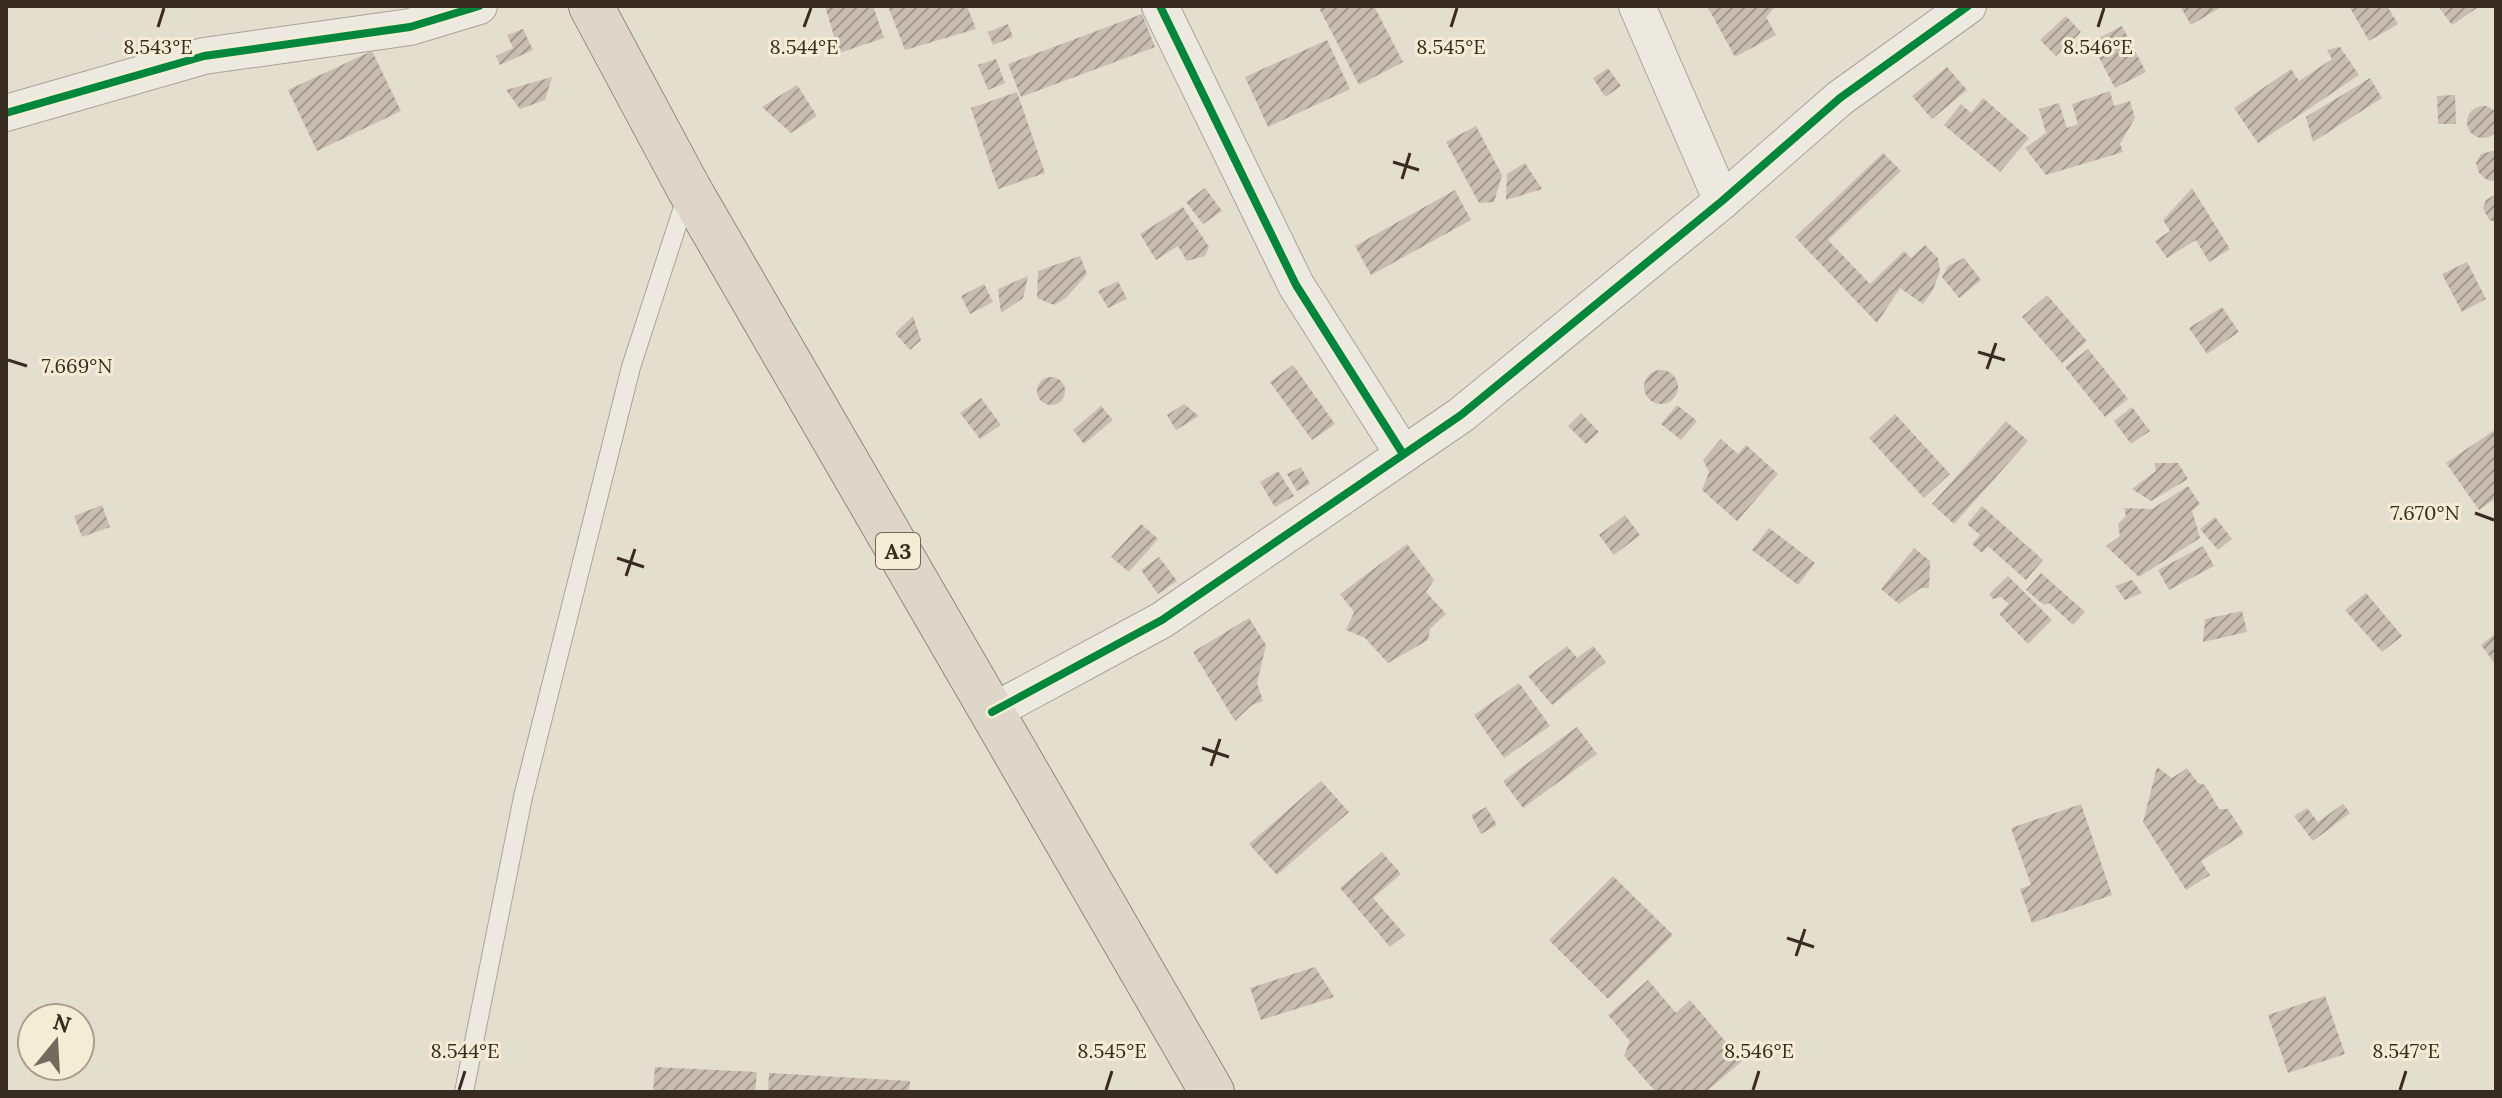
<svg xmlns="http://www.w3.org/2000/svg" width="2502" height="1098" font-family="Lora,serif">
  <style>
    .building { fill: url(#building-hatch) }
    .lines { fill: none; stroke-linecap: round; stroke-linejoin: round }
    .service-casing { stroke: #aaa397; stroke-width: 20 }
    .minor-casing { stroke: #aaa397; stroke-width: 38 }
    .trunk-casing { stroke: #8f897e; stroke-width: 46 }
    .service { stroke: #ece9e0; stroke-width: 18 }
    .minor { stroke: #ece9e0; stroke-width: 36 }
    .trunk { stroke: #ded7c9; stroke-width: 44 }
    .cycleway-casing { stroke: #f5ecd5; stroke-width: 13 }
    .cycleway { stroke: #00873e; stroke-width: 8 }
    .ticks { fill: none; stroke: #382c20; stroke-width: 3 }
    .labels { text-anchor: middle; stroke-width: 6; stroke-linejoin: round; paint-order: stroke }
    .shield { fill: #f5ecd5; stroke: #716656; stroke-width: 2 }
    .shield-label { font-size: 22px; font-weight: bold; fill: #382c20 }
    .ticks-label { font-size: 20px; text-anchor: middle; fill: #382c20; stroke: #f5ecd5; stroke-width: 6; stroke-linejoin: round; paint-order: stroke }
  </style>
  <defs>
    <pattern id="building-hatch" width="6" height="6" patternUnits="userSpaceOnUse" patternTransform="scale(2)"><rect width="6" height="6" fill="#c8bdb0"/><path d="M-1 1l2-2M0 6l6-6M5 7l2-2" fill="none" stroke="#a39a8f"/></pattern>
  </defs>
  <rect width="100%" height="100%" fill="#e4decf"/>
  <!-- building -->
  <g class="building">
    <path d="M 825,6 L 873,6 L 884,38 L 839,53 Z"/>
    <path d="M 888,6 L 967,6 L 976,29 L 905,50 Z"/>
    <path d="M 1318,6 L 1374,6 L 1403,62 L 1359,85 Z"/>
    <path d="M 1707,6 L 1776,6 L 1766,17 L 1776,35 L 1735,57 Z"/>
    <path d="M 2180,6 L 2223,6 L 2191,25 Z"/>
    <path d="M 2349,6 L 2387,6 L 2398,24 L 2369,41 Z"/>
    <path d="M 2438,6 L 2480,6 L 2452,25 Z"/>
    <path d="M 1142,14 L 1155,47 L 1021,97 L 1008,64 Z"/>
    <path d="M 2066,16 L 2081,32 L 2056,56 L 2040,40 Z"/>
    <path d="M 1008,24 L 1013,37 L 993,45 L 988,32 Z"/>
    <path d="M 2122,26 L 2146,72 L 2115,88 L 2091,42 Z"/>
    <path d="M 523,29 L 533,50 L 500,65 L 496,56 L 513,48 L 507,35 Z"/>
    <path d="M 1327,40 L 1350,89 L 1268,127 L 1245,77 Z"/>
    <path d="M 2340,47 L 2359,75 L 2258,143 L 2234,108 L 2291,69 L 2299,81 L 2332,59 L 2327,50 Z"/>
    <path d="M 372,51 L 401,111 L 317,151 L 288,90 Z"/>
    <path d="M 996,59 L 1005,83 L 988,90 L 978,65 Z"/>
    <path d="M 1947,67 L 1967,90 L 1932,119 L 1912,96 Z"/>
    <path d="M 1608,68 L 1621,86 L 1605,97 L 1593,78 Z"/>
    <path d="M 552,77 L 545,100 L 520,109 L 506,90 Z"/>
    <path d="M 2370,78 L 2382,98 L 2313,142 L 2306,117 Z"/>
    <path d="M 797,85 L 817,116 L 791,133 L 762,107 Z"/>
    <path d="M 2110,91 L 2114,106 L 2130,101 L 2135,118 L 2120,144 L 2123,152 L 2046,175 L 2025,148 L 2046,133 L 2039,109 L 2059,103 L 2067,128 L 2078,124 L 2072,104 Z"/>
    <path d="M 1017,92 L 1045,173 L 998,189 L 971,108 Z"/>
    <path d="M 2455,95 L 2456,124 L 2438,124 L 2437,96 Z"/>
    <path d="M 1983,98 L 2029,138 L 2000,172 L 1944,125 L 1961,104 L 1971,113 Z"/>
    <circle cx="2483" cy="122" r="16"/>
    <path d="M 1476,126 L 1502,175 L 1494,202 L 1479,203 L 1446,142 Z"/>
    <path d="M 2496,150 L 2496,181 L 2487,180 L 2479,173 L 2476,163 L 2481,154 Z"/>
    <path d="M 1883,153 L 1901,171 L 1828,240 L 1870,284 L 1904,251 L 1911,258 L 1925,245 L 1938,258 L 1940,271 L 1933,290 L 1923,304 L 1900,288 L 1877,323 L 1795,237 Z"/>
    <path d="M 1525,163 L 1542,189 L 1506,200 L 1507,174 Z"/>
    <path d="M 1205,188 L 1222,211 L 1203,224 L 1186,202 Z"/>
    <path d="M 2192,188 L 2230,249 L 2209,262 L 2196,240 L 2167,258 L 2155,241 L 2170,231 L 2163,220 Z"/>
    <path d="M 1455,190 L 1471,220 L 1371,275 L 1355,246 Z"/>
    <path d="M 2496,194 L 2496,222 L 2489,220 L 2483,208 L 2486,200 Z"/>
    <path d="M 1183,207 L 1209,247 L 1205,256 L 1187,261 L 1178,246 L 1156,260 L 1140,234 Z"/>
    <path d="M 1080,256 L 1087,274 L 1066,298 L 1054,305 L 1037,298 L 1038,271 Z"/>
    <path d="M 1964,258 L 1981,280 L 1959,298 L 1942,277 L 1948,266 Z"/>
    <path d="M 2467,262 L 2486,299 L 2462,312 L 2442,274 Z"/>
    <path d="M 1028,276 L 1023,298 L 1001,313 L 998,289 Z"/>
    <path d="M 1118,281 L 1127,299 L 1108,308 L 1098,291 Z"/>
    <path d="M 984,284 L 993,302 L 970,314 L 961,296 Z"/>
    <path d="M 2047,295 L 2087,341 L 2062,363 L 2022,317 Z"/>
    <path d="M 2222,307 L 2239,332 L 2207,354 L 2189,328 Z"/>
    <path d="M 913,316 L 921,340 L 910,350 L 895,333 Z"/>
    <path d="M 2088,349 L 2128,399 L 2105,417 L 2065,367 Z"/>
    <path d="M 1293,365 L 1335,424 L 1312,440 L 1270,382 Z"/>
    <circle cx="1661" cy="387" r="17"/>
    <circle cx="1051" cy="391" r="14"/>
    <path d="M 981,398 L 1001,425 L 980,439 L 960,413 Z"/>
    <path d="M 1184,404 L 1199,416 L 1176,430 L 1167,415 Z"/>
    <path d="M 1677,405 L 1697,421 L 1681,440 L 1661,424 Z"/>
    <path d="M 1101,406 L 1113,420 L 1084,444 L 1073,430 Z"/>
    <path d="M 2132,407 L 2150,431 L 2131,444 L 2114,421 Z"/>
    <path d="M 1581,413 L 1599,432 L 1586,444 L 1568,426 Z"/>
    <path d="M 1895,414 L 1950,474 L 1924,498 L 1869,438 Z"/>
    <path d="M 2006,421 L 2028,441 L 1954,524 L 1932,504 Z"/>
    <path d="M 2496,429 L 2496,498 L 2479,510 L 2446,463 Z"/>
    <path d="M 1721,439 L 1738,454 L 1746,445 L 1778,474 L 1737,521 L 1702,490 L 1709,472 L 1703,460 Z"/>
    <path d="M 2154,463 L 2178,463 L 2188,479 L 2151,501 L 2132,489 L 2156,471 Z"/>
    <path d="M 1301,467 L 1310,484 L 1297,491 L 1287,474 Z"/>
    <path d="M 1278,471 L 1294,496 L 1275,507 L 1260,482 Z"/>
    <path d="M 2188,486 L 2200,504 L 2192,511 L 2200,538 L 2139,577 L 2106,546 L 2120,536 L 2118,524 L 2126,516 L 2124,508 L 2152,509 Z"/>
    <path d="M 102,505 L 110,527 L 82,537 L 74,516 Z"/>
    <path d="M 1982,506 L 2043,560 L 2026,580 L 1988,546 L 1982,553 L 1972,544 L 1980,535 L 1967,524 Z"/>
    <path d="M 1625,515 L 1640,535 L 1614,555 L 1599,535 Z"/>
    <path d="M 2215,517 L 2232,539 L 2218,550 L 2200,529 Z"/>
    <path d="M 1141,524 L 1158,539 L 1129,572 L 1111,557 Z"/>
    <path d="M 1769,528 L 1815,563 L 1798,585 L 1752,550 Z"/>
    <path d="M 1407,544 L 1434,580 L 1426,592 L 1446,614 L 1430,629 L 1428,640 L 1388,663 L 1365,638 L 1346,630 L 1354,612 L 1340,594 Z"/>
    <path d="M 2203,546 L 2214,566 L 2169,590 L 2158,570 Z"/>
    <path d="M 1914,548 L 1930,561 L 1929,588 L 1921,588 L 1899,604 L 1881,589 Z"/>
    <path d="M 1159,557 L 1177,581 L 1158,594 L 1141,570 Z"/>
    <path d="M 2041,573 L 2085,612 L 2073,625 L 2049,603 L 2044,605 L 2026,590 Z"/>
    <path d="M 2008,576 L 2052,620 L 2028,644 L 1999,614 L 2009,604 L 2001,597 L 1993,599 L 1989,594 Z"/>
    <path d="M 2132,580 L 2142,593 L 2125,600 L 2115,586 Z"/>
    <path d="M 2366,593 L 2402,636 L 2382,652 L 2345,610 Z"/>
    <path d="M 2242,611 L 2247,632 L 2203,642 L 2205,619 Z"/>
    <path d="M 1249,618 L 1266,645 L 1257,683 L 1263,701 L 1252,705 L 1235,721 L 1193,652 Z"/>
    <path d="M 2496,633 L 2496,665 L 2481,645 Z"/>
    <path d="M 1567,646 L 1577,658 L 1593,646 L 1606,662 L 1552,705 L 1528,676 Z"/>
    <path d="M 1519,683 L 1550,726 L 1504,758 L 1474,715 Z"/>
    <path d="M 1577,727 L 1597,754 L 1523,808 L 1503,781 Z"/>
    <path d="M 2157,767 L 2172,778 L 2187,768 L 2198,783 L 2205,785 L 2219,809 L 2228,809 L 2244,834 L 2201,861 L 2210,875 L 2186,890 L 2143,822 Z"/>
    <path d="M 1321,781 L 1349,812 L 1277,875 L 1249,844 Z"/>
    <path d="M 2081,804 L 2112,895 L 2032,923 L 2020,889 L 2031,885 L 2011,828 Z"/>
    <path d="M 2343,804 L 2350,813 L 2313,841 L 2294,816 L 2307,808 L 2318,822 Z"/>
    <path d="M 1486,807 L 1497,825 L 1481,834 L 1471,815 Z"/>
    <path d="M 1382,852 L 1401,874 L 1373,898 L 1405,935 L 1390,947 L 1340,888 Z"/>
    <path d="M 1613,876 L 1673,935 L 1608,999 L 1549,940 Z"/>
    <path d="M 1315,967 L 1334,997 L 1261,1020 L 1250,988 Z"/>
    <path d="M 1648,980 L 1676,1013 L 1690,1000 L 1742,1061 L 1706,1092 L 1656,1092 L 1624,1056 L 1630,1041 L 1608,1015 Z"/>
    <path d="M 2325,996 L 2345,1054 L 2288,1073 L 2268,1015 Z"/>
    <path d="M 655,1067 L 757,1072 L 755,1092 L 653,1092 Z"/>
    <path d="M 769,1073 L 910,1081 L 909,1092 L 768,1092 Z"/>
  </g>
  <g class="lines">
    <!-- service casing -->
    <g class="service-casing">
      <path id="service" d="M 464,1092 L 523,797 L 631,367 L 687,195"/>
    </g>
    <!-- minor casing -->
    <g class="minor-casing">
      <g id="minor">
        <path d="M 1160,6 L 1296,285 L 1403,454"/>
        <path d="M 1637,6 L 1722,201"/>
        <path d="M 6,113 L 204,56 L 410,27 L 479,6"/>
        <path d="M 992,712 L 1162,620 L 1461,415 L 1722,201 L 1840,98 L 1968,6"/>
      </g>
    </g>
    <!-- trunk casing -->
    <g class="trunk-casing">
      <path id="trunk" d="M 591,6 L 689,189 L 1212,1092"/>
    </g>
    <!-- service -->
    <use href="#service" class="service"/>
    <!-- minor -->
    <use href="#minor" class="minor"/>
    <!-- trunk -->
    <use href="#trunk" class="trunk"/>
    <!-- cycleway casing -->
    <g class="cycleway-casing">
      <g id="cycleway">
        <path d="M 1160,6 L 1296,285 L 1403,454"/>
        <path d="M 6,113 L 204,56 L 410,27 L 479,6"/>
        <path d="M 992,712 L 1162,620 L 1461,415 L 1722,201 L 1840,98 L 1968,6"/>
      </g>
    </g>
    <!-- cycleway -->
    <use href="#cycleway" class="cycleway"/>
  </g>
  <!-- ticks -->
  <path class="ticks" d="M 158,27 L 164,8M 804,27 L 811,8M 1451,27 L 1457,8M 2098,27 L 2104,8M 1393,162 L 1419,170M 1402,179 L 1410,153M 1978,352 L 2005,360M 8,360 L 27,366M 1987,369 L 1996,343M 2475,513 L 2494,520M 617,558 L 644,567M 626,576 L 635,549M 1202,748 L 1229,757M 1211,766 L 1220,739M 1787,938 L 1814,947M 1796,956 L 1805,929M 459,1090 L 465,1071M 1106,1090 L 1112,1071M 1753,1090 L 1759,1071M 2400,1090 L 2406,1071"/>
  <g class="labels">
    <!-- shield labels -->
    <rect class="shield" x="876" y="533" width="44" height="36" rx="6"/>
    <g class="shield-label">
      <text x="898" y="559">A3</text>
    </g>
  </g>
  <g class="ticks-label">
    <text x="158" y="54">8.543°E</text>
    <text x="804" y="54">8.544°E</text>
    <text x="1451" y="54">8.545°E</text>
    <text x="2098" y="54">8.546°E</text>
    <text x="77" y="373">7.669°N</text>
    <text x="2425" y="520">7.670°N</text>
    <text x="465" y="1058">8.544°E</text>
    <text x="1112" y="1058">8.545°E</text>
    <text x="1759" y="1058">8.546°E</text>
    <text x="2406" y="1058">8.547°E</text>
  </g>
  <!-- border -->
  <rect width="2502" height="1098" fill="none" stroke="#382c20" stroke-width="16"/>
  <!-- north arrow -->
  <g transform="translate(56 1042) rotate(18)"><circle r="38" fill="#f5ecd5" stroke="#a99f8d" stroke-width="2"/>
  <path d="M0-6L14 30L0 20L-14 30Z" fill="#746a5d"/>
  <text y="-12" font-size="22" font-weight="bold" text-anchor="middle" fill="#382c20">N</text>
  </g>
</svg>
